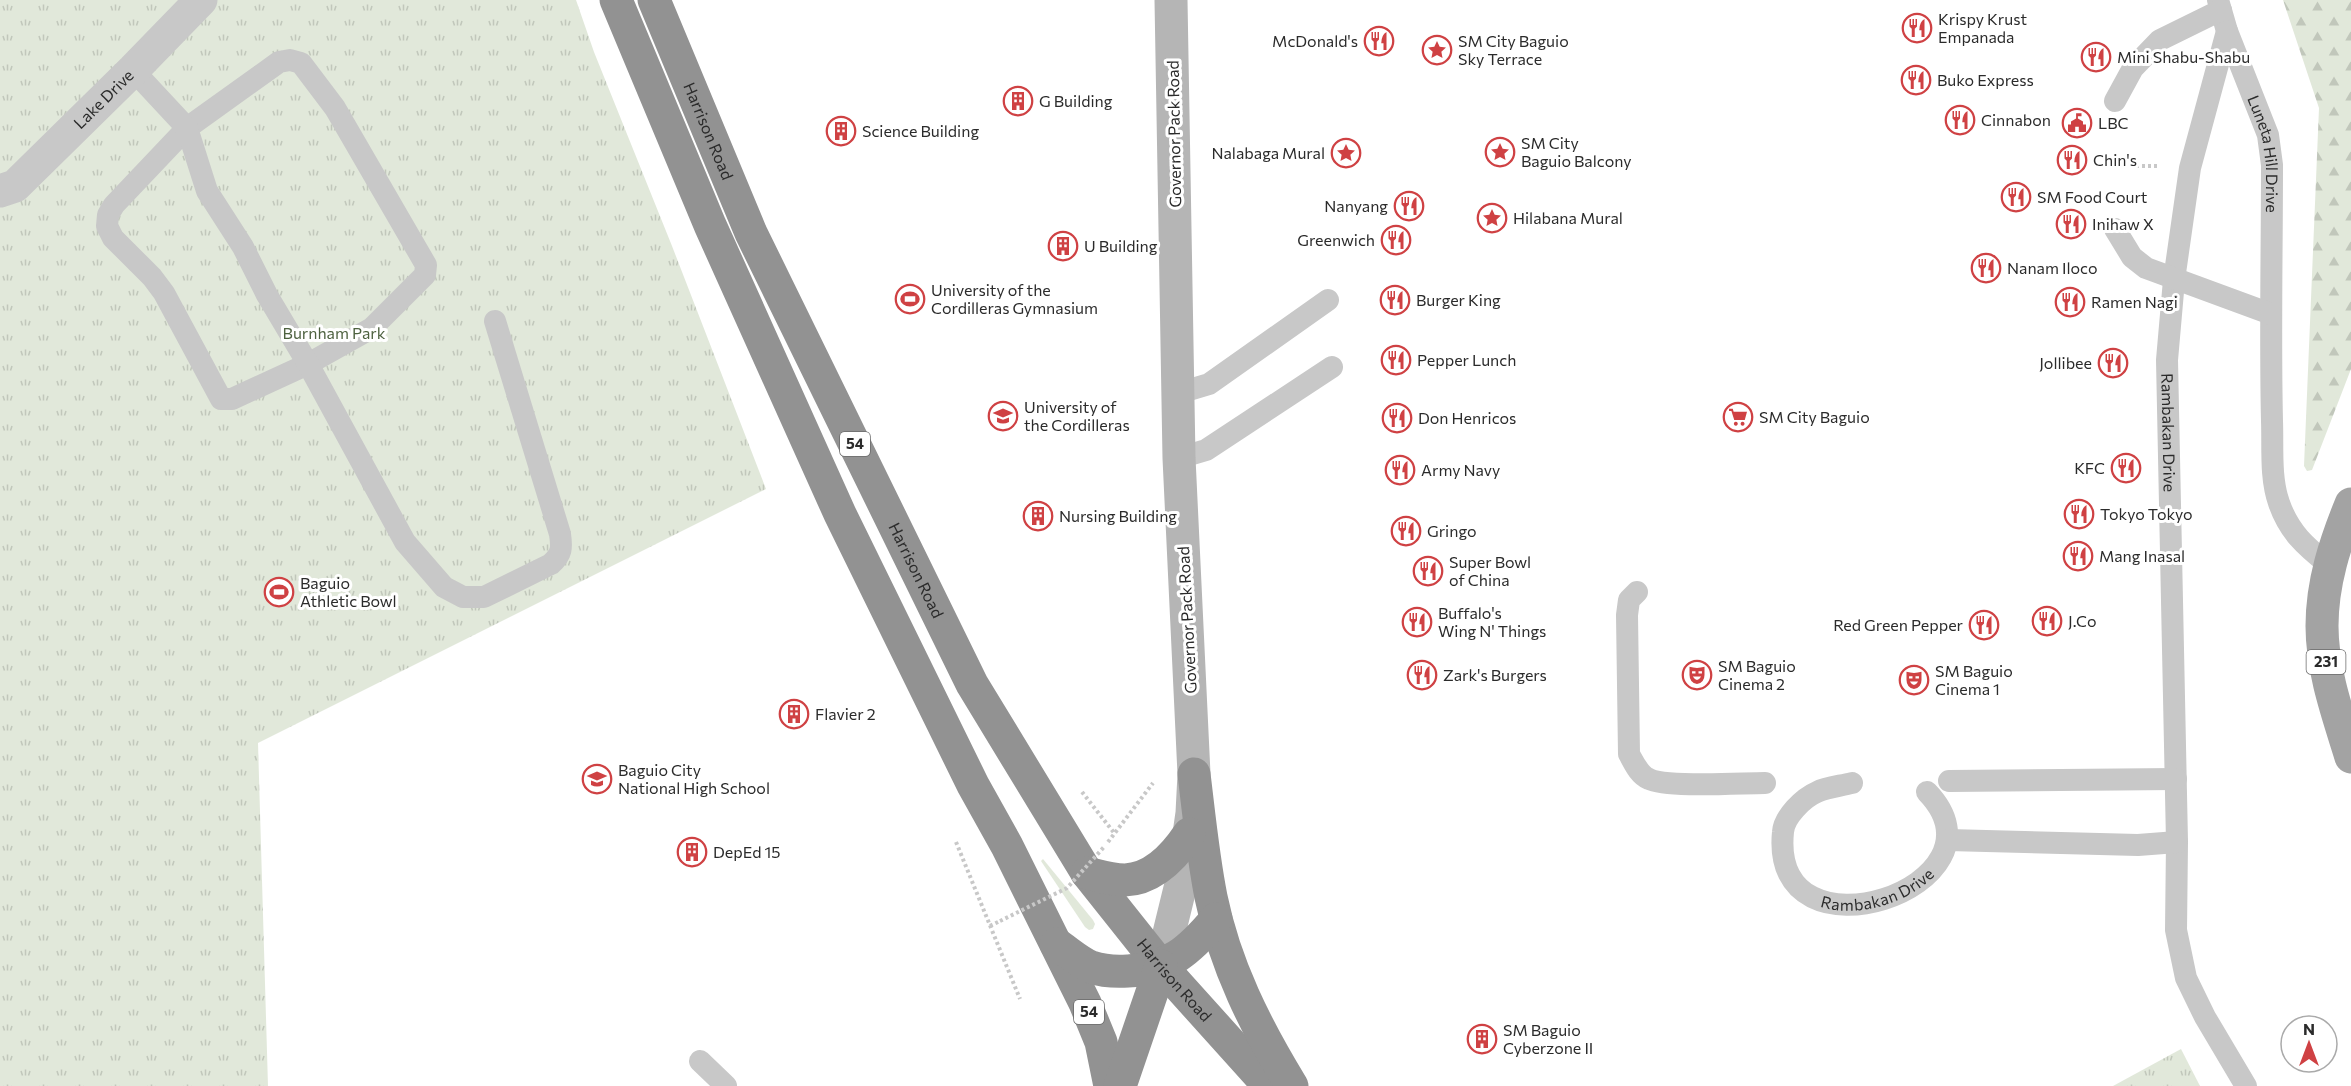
<svg xmlns="http://www.w3.org/2000/svg" width="2351" height="1086" font-family="Commissioner,sans-serif">
  <style>
    .grass { fill: #e1e8da }
    .forest { fill: url(#forest-firs) }
    .park { fill: url(#park-tufts) }
    .lines { fill: none; stroke-linecap: round; stroke-linejoin: round }
    .path { stroke: #c8c8c8; stroke-width: 4; stroke-dasharray: 3 3; stroke-linecap: butt }
    .lane { stroke: #c8c8c8; stroke-width: 22 }
    .street { stroke: #c8c8c8; stroke-width: 33 }
    .secondary { stroke: #b5b5b5; stroke-width: 33 }
    .primary { stroke: #a3a3a3; stroke-width: 33 }
    .highway { stroke: #929292; stroke-width: 33 }
    .path-bridge { stroke: #c8c8c8; stroke-width: 4; stroke-dasharray: 3 3; stroke-linecap: butt }
    .labels { text-anchor: middle; stroke-width: 6; stroke-linejoin: round; paint-order: stroke }
    .shield { fill: #fff; stroke: #6b6b6b; stroke-width: 1.5 }
    .shield-label { font-size: 15px; font-weight: bold; fill: #2b2b2b }
    .poi-label { font-size: 16px; fill: #2b2b2b; stroke: #fff; text-anchor: start }
    .street-label { font-size: 16px; fill: #2b2b2b; stroke: #fff }
    .park-label { font-size: 16px; fill: #4d613f; stroke: #fff }
  </style>
  <defs>
    <pattern id="forest-firs" width="22" height="20" patternUnits="userSpaceOnUse" patternTransform="scale(1.5)"><rect width="22" height="20" fill="#e1e8da"/><path d="M5 1l3.5 6h-7zM16 11l3.5 6h-7z" fill="#c1c7bb"/></pattern>
    <pattern id="park-tufts" width="24" height="20" patternUnits="userSpaceOnUse" patternTransform="scale(1.5)"><rect width="24" height="20" fill="#e1e8da"/><path d="M3 7l-1-3M5 7V3M7 7l1-3M15 17l-1-3M17 17v-4M19 17l1-3" fill="none" stroke="#c1c7bb"/></pattern>
  </defs>
  <rect width="100%" height="100%" fill="#fff"/>
  <!-- grass -->
  <path class="grass" d="M 1043,859 L 1093,920 L 1095,924 L 1093,929 L 1089,930 L 1085,927 L 1041,861 Z"/>
  <!-- forest -->
  <path class="forest" d="M 2283,0 L 2351,0 L 2351,369 L 2312,470 L 2307,471 L 2304,466 L 2319,108 Z"/>
  <!-- park -->
  <g class="park">
    <path d="M 0,0 L 576,0 L 594,52 L 672,246 L 766,489 L 258,743 L 268,1086 L 0,1086 Z"/>
    <path d="M 2181,1049 L 2200,1086 L 2113,1086 Z"/>
  </g>
  <g class="lines">
    <!-- path -->
    <g class="path">
      <path d="M 2130,166 L 2160,166"/>
      <path d="M 1082,792 L 1115,834"/>
      <path d="M 956,842 L 1020,999"/>
      <path d="M 1108,842 L 1153,783"/>
      <path d="M 990,926 L 1000,921"/>
    </g>
    <!-- lane -->
    <g class="lane">
      <path id="s1" d="M 2218,0 L 2227,31 L 2268,135 L 2272,165 C 2272,251 2270,336 2272,421 C 2273,447 2270,478 2279,503 C 2289,532 2306,547 2329,565"/>
      <path id="s2" d="M 2227,31 L 2190,168 L 2174,280 L 2167,360 L 2177,842 L 2176,930 L 2186,978 L 2205,1017 L 2246,1086"/>
      <path d="M 290,60 L 301,63 L 335,108 L 426,265 L 425,275 L 372,328 L 308,364 L 232,399 L 221,399 L 164,293 L 152,277 L 113,238 L 107,226 L 108,215 L 114,205 L 187,128 L 279,62 Z"/>
      <path d="M 133,70 L 187,128 L 207,191 L 243,247 L 267,295 L 308,364 L 405,542 L 444,587 L 463,597 L 484,597 L 551,564 C 562,554 562,548 560,534 L 495,321"/>
      <path d="M 2115,101 L 2133,68 L 2160,40 L 2221,10"/>
      <path d="M 2115,229 L 2132,257 L 2146,268 L 2271,314"/>
      <path d="M 1179,393 L 1209,384 L 1328,300"/>
      <path d="M 1179,458 L 1206,450 L 1332,367"/>
      <path d="M 1637,592 L 1629,600 L 1627,615 L 1629,754 C 1634,763 1639,775 1649,779 C 1667,788 1741,783 1765,783"/>
      <path d="M 1949,781 L 2176,779"/>
      <path id="s3" d="M 1852,783 C 1841,786 1827,787 1817,792 C 1803,798 1784,817 1783,832 C 1769,970 2018,886 1927,792"/>
      <path d="M 1948,840 L 2138,845 L 2177,842"/>
      <path d="M 700,1061 L 726,1086"/>
    </g>
    <!-- street -->
    <path class="street" id="s4" d="M 0,191 L 15,186 L 133,70 L 201,0"/>
    <!-- secondary -->
    <path class="secondary" d="M 1161,966 L 1183,876 L 1192,813 L 1194,774 L 1179,458 L 1171,0"/>
    <!-- primary -->
    <path class="primary" d="M 2351,504 C 2335,543 2322,583 2322,626 C 2322,671 2338,715 2351,757"/>
    <!-- highway -->
    <g class="highway">
      <path d="M 616,0 L 710,225 L 840,514 L 973,785 L 1007,846 L 1085,1003 L 1101,1042 L 1110,1086"/>
      <path id="s5" d="M 654,0 L 751,233 L 972,684 L 1087,873 L 1161,966 L 1269,1086"/>
      <path d="M 1194,774 C 1199,815 1203,857 1211,897 C 1225,966 1256,1027 1292,1086"/>
      <path d="M 1087,873 C 1099,876 1112,880 1125,880 C 1153,879 1175,855 1189,834"/>
      <path d="M 1056,944 C 1067,951 1079,962 1091,967 C 1103,971 1115,972 1128,971 C 1169,969 1190,950 1216,919"/>
      <path d="M 1120,1086 L 1161,966"/>
    </g>
    <!-- path-bridge -->
    <path class="path-bridge" d="M 1000,921 L 1067,888 L 1104,847"/>
  </g>
  <!-- icons -->
  <defs>
    <g id="restaurant-ring" transform="scale(1.5)"><circle r="9.5" fill="#fff" stroke="#cf4143" stroke-width="1.5"/><path d="M-5-6h1v4h1v-4h1v4h1v-4h1v5L-1.5 .5V6h-2V.5L-5-1ZM5-6V6H3V1.5H1.5Q1.5-4 5-6Z" fill="#cf4143"/></g>
    <g id="sight-ring" transform="scale(1.5)"><circle r="9.5" fill="#fff" stroke="#cf4143" stroke-width="1.5"/><path d="M0-6L1.8-2.2L6-1.7L2.9 1.2L3.7 5.4L0 3.3L-3.7 5.4L-2.9 1.2L-6-1.7L-1.8-2.2Z" fill="#cf4143"/></g>
    <g id="building-ring" transform="scale(1.5)"><circle r="9.5" fill="#fff" stroke="#cf4143" stroke-width="1.5"/><path d="M-4-6H4V6H1V3H-1V6H-4ZM-2.5-4.3h1.7v1.8h-1.7ZM.8-4.3h1.7v1.8H.8ZM-2.5-1h1.7V.8h-1.7ZM.8-1h1.7V.8H.8Z" fill="#cf4143"/></g>
    <g id="civic-ring" transform="scale(1.5)"><circle r="9.5" fill="#fff" stroke="#cf4143" stroke-width="1.5"/><path d="M-.6-6.5H3V-4.5H.6V-3L4-1V1h2V6H-6V1h2V-1L-.6-3ZM-1.2 2.5V6h2.4V2.5Z" fill="#cf4143"/></g>
    <g id="stadium-ring" transform="scale(1.5)"><circle r="9.5" fill="#fff" stroke="#cf4143" stroke-width="1.5"/><path d="M0-5a6.5 5 0 1 0 0 10a6.5 5 0 1 0 0-10ZM-3.5-1.8h7v3.6h-7Z" fill="#cf4143"/></g>
    <g id="university-ring" transform="scale(1.5)"><circle r="9.5" fill="#fff" stroke="#cf4143" stroke-width="1.5"/><path d="M0-5L7-2L0 1L-7-2ZM-4 1L0 2.5L4 1V4Q0 6-4 4Z" fill="#cf4143"/></g>
    <g id="supermarket-ring" transform="scale(1.5)"><circle r="9.5" fill="#fff" stroke="#cf4143" stroke-width="1.5"/><path d="M-6-5.5h2.5l.6 2H6L4.5 2H-2.5L-4.4-4H-6ZM-1.5 3.2a1.3 1.3 0 1 0 .1 0ZM3 3.2a1.3 1.3 0 1 0 .1 0Z" fill="#cf4143"/></g>
    <g id="theatre-ring" transform="scale(1.5)"><circle r="9.5" fill="#fff" stroke="#cf4143" stroke-width="1.5"/><path d="M-5-5.5Q0-4 5-5.5V0Q5 5 0 6Q-5 5-5 0ZM-3.3-2.5H-1v1.5H-3.3ZM1-2.5H3.3v1.5H1ZM-2.8 1Q0 5.5 2.8 1Z" fill="#cf4143"/></g>
    <g id="school-ring" transform="scale(1.5)"><circle r="9.5" fill="#fff" stroke="#cf4143" stroke-width="1.5"/><path d="M0-5L7-2L0 1L-7-2ZM-4 1L0 2.5L4 1V4Q0 6-4 4Z" fill="#cf4143"/></g>
  </defs>
  <g fill-rule="evenodd">
    <use href="#restaurant-ring" x="1917" y="28"/>
    <use href="#restaurant-ring" x="1379" y="41"/>
    <use href="#sight-ring" x="1437" y="50"/>
    <use href="#restaurant-ring" x="2096" y="57"/>
    <use href="#restaurant-ring" x="1916" y="80"/>
    <use href="#building-ring" x="1018" y="101"/>
    <use href="#restaurant-ring" x="1960" y="120"/>
    <use href="#civic-ring" x="2077" y="123"/>
    <use href="#building-ring" x="841" y="131"/>
    <use href="#sight-ring" x="1500" y="152"/>
    <use href="#sight-ring" x="1346" y="153"/>
    <use href="#restaurant-ring" x="2072" y="160"/>
    <use href="#restaurant-ring" x="2016" y="197"/>
    <use href="#restaurant-ring" x="1409" y="206"/>
    <use href="#sight-ring" x="1492" y="218"/>
    <use href="#restaurant-ring" x="2071" y="224"/>
    <use href="#restaurant-ring" x="1396" y="240"/>
    <use href="#building-ring" x="1063" y="246"/>
    <use href="#restaurant-ring" x="1986" y="268"/>
    <use href="#stadium-ring" x="910" y="299"/>
    <use href="#restaurant-ring" x="1395" y="300"/>
    <use href="#restaurant-ring" x="2070" y="302"/>
    <use href="#restaurant-ring" x="1396" y="360"/>
    <use href="#restaurant-ring" x="2113" y="363"/>
    <use href="#university-ring" x="1003" y="416"/>
    <use href="#supermarket-ring" x="1738" y="417"/>
    <use href="#restaurant-ring" x="1397" y="418"/>
    <use href="#restaurant-ring" x="2126" y="468"/>
    <use href="#restaurant-ring" x="1400" y="470"/>
    <use href="#restaurant-ring" x="2079" y="514"/>
    <use href="#building-ring" x="1038" y="516"/>
    <use href="#restaurant-ring" x="1406" y="531"/>
    <use href="#restaurant-ring" x="2078" y="556"/>
    <use href="#restaurant-ring" x="1428" y="571"/>
    <use href="#stadium-ring" x="279" y="592"/>
    <use href="#restaurant-ring" x="2047" y="621"/>
    <use href="#restaurant-ring" x="1417" y="622"/>
    <use href="#restaurant-ring" x="1984" y="625"/>
    <use href="#restaurant-ring" x="1422" y="675"/>
    <use href="#theatre-ring" x="1697" y="675"/>
    <use href="#theatre-ring" x="1914" y="680"/>
    <use href="#building-ring" x="794" y="714"/>
    <use href="#school-ring" x="597" y="779"/>
    <use href="#building-ring" x="692" y="852"/>
    <use href="#building-ring" x="1482" y="1039"/>
  </g>
  <g class="labels">
    <!-- shield labels -->
    <g class="shield">
      <rect x="840" y="432" width="30" height="24" rx="4.5"/>
      <rect x="2306.5" y="650" width="39" height="24" rx="4.5"/>
      <rect x="1074" y="1000" width="30" height="24" rx="4.5"/>
    </g>
    <g class="shield-label">
      <text x="855" y="449">54</text>
      <text x="2326" y="667">231</text>
      <text x="1089" y="1017">54</text>
    </g>
    <!-- poi labels -->
    <g class="poi-label">
      <text x="1938" y="25">Krispy Krust<tspan x="1938" dy="18">Empanada</tspan></text>
      <text x="1358" y="47" text-anchor="end">McDonald's</text>
      <text x="1458" y="47">SM City Baguio<tspan x="1458" dy="18">Sky Terrace</tspan></text>
      <text x="2117" y="63">Mini Shabu-Shabu</text>
      <text x="1937" y="86">Buko Express</text>
      <text x="1039" y="107">G Building</text>
      <text x="1981" y="126">Cinnabon</text>
      <text x="2098" y="129">LBC</text>
      <text x="862" y="137">Science Building</text>
      <text x="1521" y="149">SM City<tspan x="1521" dy="18">Baguio Balcony</tspan></text>
      <text x="1325" y="159" text-anchor="end">Nalabaga Mural</text>
      <text x="2093" y="166">Chin's</text>
      <text x="2037" y="203">SM Food Court</text>
      <text x="1388" y="212" text-anchor="end">Nanyang</text>
      <text x="1513" y="224">Hilabana Mural</text>
      <text x="2092" y="230">Inihaw X</text>
      <text x="1375" y="246" text-anchor="end">Greenwich</text>
      <text x="1084" y="252">U Building</text>
      <text x="2007" y="274">Nanam Iloco</text>
      <text x="931" y="296">University of the<tspan x="931" dy="18">Cordilleras Gymnasium</tspan></text>
      <text x="1416" y="306">Burger King</text>
      <text x="2091" y="308">Ramen Nagi</text>
      <text x="1417" y="366">Pepper Lunch</text>
      <text x="2092" y="369" text-anchor="end">Jollibee</text>
      <text x="1024" y="413">University of<tspan x="1024" dy="18">the Cordilleras</tspan></text>
      <text x="1759" y="423">SM City Baguio</text>
      <text x="1418" y="424">Don Henricos</text>
      <text x="2105" y="474" text-anchor="end">KFC</text>
      <text x="1421" y="476">Army Navy</text>
      <text x="2100" y="520">Tokyo Tokyo</text>
      <text x="1059" y="522">Nursing Building</text>
      <text x="1427" y="537">Gringo</text>
      <text x="2099" y="562">Mang Inasal</text>
      <text x="1449" y="568">Super Bowl<tspan x="1449" dy="18">of China</tspan></text>
      <text x="300" y="589">Baguio<tspan x="300" dy="18">Athletic Bowl</tspan></text>
      <text x="1438" y="619">Buffalo's<tspan x="1438" dy="18">Wing N' Things</tspan></text>
      <text x="2068" y="627">J.Co</text>
      <text x="1963" y="631" text-anchor="end">Red Green Pepper</text>
      <text x="1718" y="672">SM Baguio<tspan x="1718" dy="18">Cinema 2</tspan></text>
      <text x="1935" y="677">SM Baguio<tspan x="1935" dy="18">Cinema 1</tspan></text>
      <text x="1443" y="681">Zark's Burgers</text>
      <text x="815" y="720">Flavier 2</text>
      <text x="618" y="776">Baguio City<tspan x="618" dy="18">National High School</tspan></text>
      <text x="713" y="858">DepEd 15</text>
      <text x="1503" y="1036">SM Baguio<tspan x="1503" dy="18">Cyberzone II</tspan></text>
    </g>
    <!-- street labels -->
    <g class="street-label">
      <text dy="6" stroke="none"><textPath href="#s4" startOffset="140">Lake Drive</textPath></text>
      <text dy="6" stroke="none"><textPath href="#s5" startOffset="142">Harrison Road</textPath></text>
      <text transform="translate(1174 134) rotate(-91)" y="6">Governor Pack Road</text>
      <text dy="6" stroke="none"><textPath href="#s1" startOffset="162">Luneta Hill Drive</textPath></text>
      <text dy="6" stroke="none"><textPath href="#s2" startOffset="408">Rambakan Drive</textPath></text>
      <text dy="6" stroke="none"><textPath href="#s5" startOffset="628">Harrison Road</textPath></text>
      <text transform="translate(1187 620) rotate(-93)" y="6">Governor Pack Road</text>
      <text dy="6" stroke="none"><textPath href="#s3" startOffset="236">Rambakan Drive</textPath></text>
      <text dy="6" stroke="none"><textPath href="#s5" startOffset="1114">Harrison Road</textPath></text>
    </g>
    <!-- park labels -->
    <g class="park-label">
      <text x="334" y="339">Burnham Park</text>
    </g>
  </g>
  <!-- north arrow -->
  <g transform="translate(2309 1044)"><circle r="28" fill="#ffffff" stroke="#aaaaaa" stroke-width="1.5"/>
  <path d="M0-4.5L10 22L0 15L-10 22Z" fill="#cf4143"/>
  <text y="-9" font-size="16" font-weight="bold" text-anchor="middle" fill="#2b2b2b">N</text>
  </g>
</svg>
